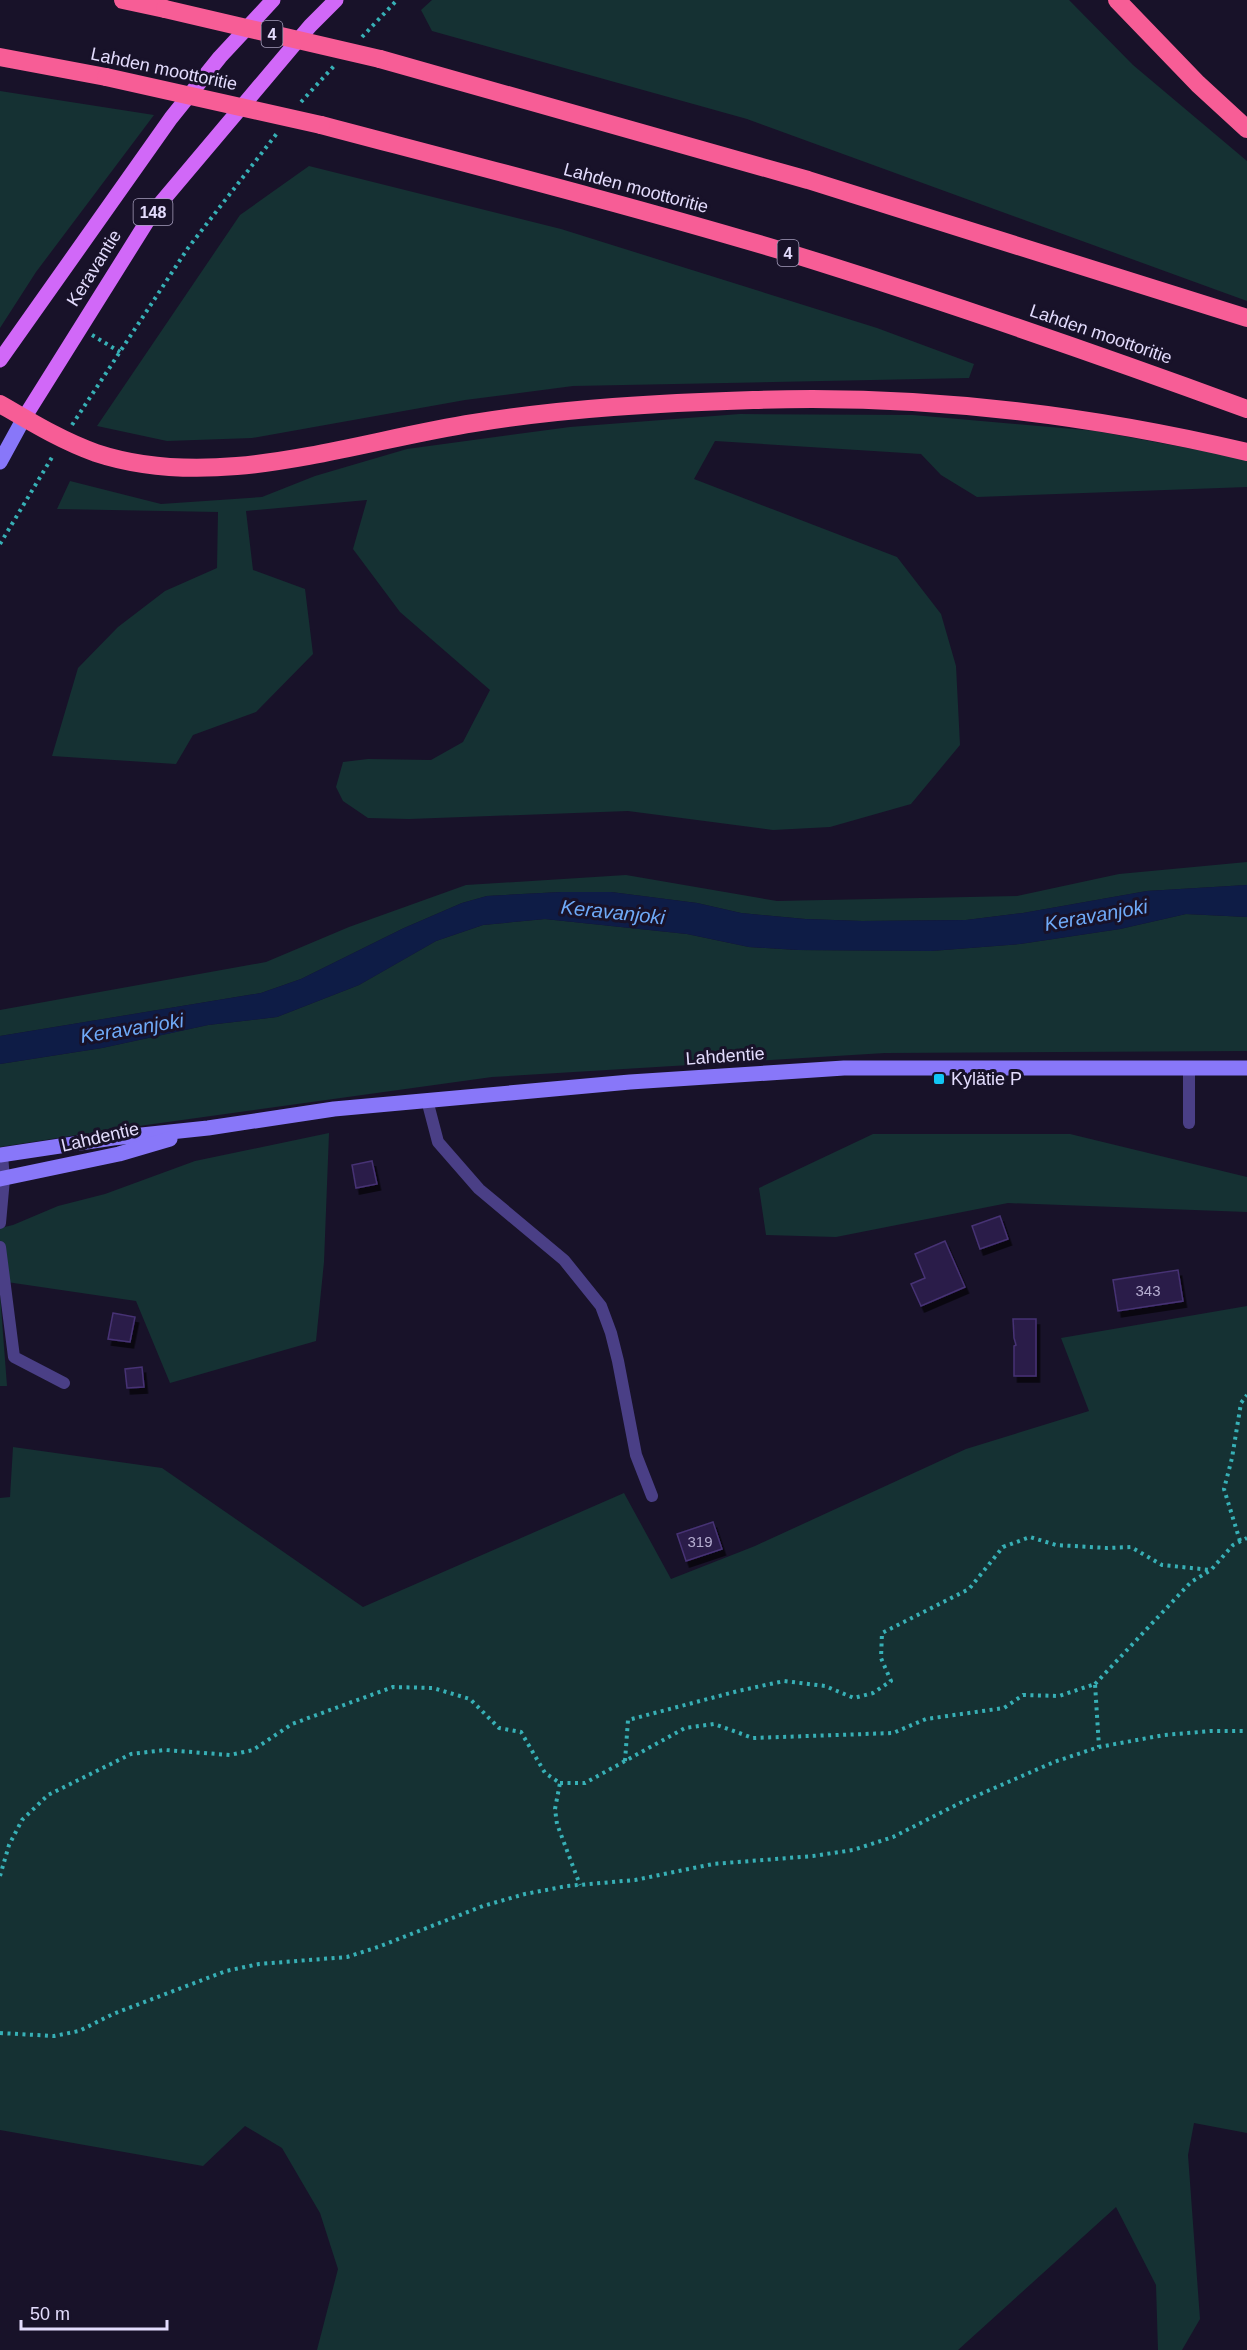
<svg xmlns="http://www.w3.org/2000/svg" width="1247" height="2350" font-family="Arial,sans-serif">
  <style>
    .green { fill: #153133 }
    .water { fill: #0e1c46 }
    .building { fill: #2c1f49; stroke: #463274; stroke-width: 1.5; filter: url(#shadow) }
    .lines { fill: none; stroke-linecap: round; stroke-linejoin: round }
    .path { stroke: #37b0b6; stroke-width: 4; stroke-dasharray: 3 4.5; stroke-linecap: butt }
    .service { stroke: #4a3f86; stroke-width: 12 }
    .secondary { stroke: #8877f9; stroke-width: 15 }
    .primary { stroke: #d168f8; stroke-width: 15 }
    .motorway { stroke: #f75d96; stroke-width: 18 }
    .motorway-bridge { stroke: #f75d96; stroke-width: 18 }
    .poi-dot { fill: #11c5f4; stroke: #181229; stroke-width: 2 }
    .labels { text-anchor: middle; stroke-width: 6; stroke-linejoin: round; paint-order: stroke }
    .number-label { font-size: 15px; fill: #b5add0 }
    .shield { fill: #181229; stroke: #a69fbd; stroke-width: 1.5 }
    .shield-label { font-size: 16px; font-weight: bold; fill: #e3dcfd }
    .street-label { font-size: 18px; fill: #e3dcfd; stroke: #181229 }
    .poi-label { font-size: 18px; fill: #e3dcfd; stroke: #181229; text-anchor: start }
    .water-label { font-size: 20px; font-style: italic; fill: #6faaf8; stroke: #181229 }
  </style>
  <defs>
    <filter id="shadow"><feDropShadow dx="3.5" dy="6" stdDeviation="0" flood-color="#0009"/></filter>
  </defs>
  <rect width="100%" height="100%" fill="#181229"/>
  <!-- green -->
  <g class="green">
    <path d="M 432,0 L 1069,0 L 1133,65 L 1247,161 L 1247,301 L 747,119 L 432,31 L 421,10 Z"/>
    <path d="M 0,91 L 154,115 L 36,272 L 0,328 Z"/>
    <path d="M 309,166 L 561,229 L 877,328 L 974,364 L 969,378 L 573,386 L 465,400 L 252,438 L 167,441 L 97,426 L 240,215 Z"/>
    <path d="M 740,414 L 913,415 L 1096,431 L 1247,459 L 1247,487 L 977,497 L 941,475 L 921,454 L 715,441 L 694,479 L 897,557 L 941,614 L 956,666 L 960,745 L 911,804 L 830,827 L 773,830 L 628,811 L 409,819 L 368,818 L 343,801 L 336,787 L 343,762 L 368,759 L 431,760 L 463,742 L 490,690 L 400,612 L 353,549 L 367,500 L 246,511 L 253,570 L 305,589 L 313,654 L 256,712 L 193,735 L 176,764 L 52,756 L 78,668 L 118,627 L 165,591 L 217,568 L 218,512 L 57,509 L 70,481 L 161,504 L 262,497 L 315,476 L 407,449 L 570,427 Z"/>
    <path d="M 1247,862 L 1247,885 L 1147,891 L 1023,913 L 966,920 L 862,921 L 805,919 L 741,913 L 697,903 L 611,892 L 561,892 L 487,896 L 462,903 L 404,928 L 301,979 L 261,993 L 0,1036 L 0,1010 L 266,962 L 349,927 L 466,885 L 626,875 L 777,901 L 1017,896 L 1119,874 Z"/>
    <path d="M 1186,914 L 1247,917 L 1247,1051 L 885,1053 L 492,1077 L 103,1131 L 0,1147 L 0,1064 L 102,1048 L 208,1025 L 277,1017 L 359,985 L 436,941 L 483,925 L 545,919 L 687,934 L 749,947 L 798,950 L 931,951 L 1020,944 L 1120,929 Z"/>
    <path d="M 329,1133 L 324,1262 L 316,1341 L 170,1383 L 136,1301 L 0,1281 L 0,1228 L 13,1225 L 58,1206 L 105,1194 L 195,1161 Z"/>
    <path d="M 873,1134 L 1070,1134 L 1247,1177 L 1247,1212 L 1008,1203 L 836,1237 L 766,1235 L 759,1188 Z"/>
    <path d="M 0,1294 L 7,1386 L 0,1386 Z"/>
    <path d="M 1247,1306 L 1247,2133 L 1194,2123 L 1188,2155 L 1200,2319 L 1182,2350 L 1158,2350 L 1156,2285 L 1116,2207 L 958,2350 L 317,2350 L 338,2269 L 320,2213 L 282,2148 L 245,2126 L 203,2166 L 0,2130 L 0,1498 L 10,1497 L 13,1447 L 162,1468 L 363,1607 L 624,1493 L 671,1579 L 755,1546 L 966,1449 L 1089,1411 L 1061,1338 Z"/>
  </g>
  <!-- water -->
  <path class="water" d="M 1247,885 L 1247,917 L 1186,914 L 1120,929 L 1020,944 L 931,951 L 798,950 L 749,947 L 687,934 L 545,919 L 483,925 L 436,941 L 359,985 L 277,1017 L 208,1025 L 102,1048 L 0,1064 L 0,1036 L 261,993 L 301,979 L 404,928 L 462,903 L 487,896 L 561,892 L 611,892 L 697,903 L 741,913 L 805,919 L 862,921 L 966,920 L 1023,913 L 1147,891 Z"/>
  <!-- building -->
  <g class="building">
    <path d="M 372,1161 L 377,1184 L 356,1188 L 352,1165 Z"/>
    <path d="M 1000,1216 L 1008,1239 L 980,1249 L 972,1226 Z"/>
    <path d="M 945,1241 L 965,1287 L 921,1306 L 911,1284 L 925,1278 L 915,1254 Z"/>
    <path d="M 1178,1270 L 1183,1301 L 1118,1311 L 1113,1280 Z"/>
    <path d="M 113,1313 L 135,1317 L 130,1342 L 108,1339 Z"/>
    <path d="M 1013,1319 L 1036,1319 L 1036,1376 L 1014,1376 L 1014,1346 L 1016,1345 L 1014,1338 Z"/>
    <path d="M 142,1367 L 144,1387 L 127,1388 L 125,1369 Z"/>
    <path d="M 713,1522 L 722,1549 L 686,1561 L 677,1534 Z"/>
  </g>
  <g class="lines">
    <!-- path -->
    <g class="path">
      <path d="M 362,37 L 397,0"/>
      <path d="M 301,102 L 334,66"/>
      <path d="M 92,335 L 120,352"/>
      <path d="M 72,425 L 188,248 L 278,132"/>
      <path d="M 0,544 L 54,454"/>
      <path d="M 1240,1541 L 1224,1489 L 1232,1458 L 1241,1403 L 1247,1395"/>
      <path d="M 1095,1684 L 1191,1582 L 1211,1570 L 1233,1545 L 1247,1538"/>
      <path d="M 625,1761 L 628,1720 L 738,1691 L 784,1681 L 825,1686 L 854,1698 L 873,1693 L 891,1681 L 881,1658 L 882,1633 L 969,1589 L 1003,1547 L 1030,1537 L 1056,1545 L 1107,1548 L 1131,1547 L 1162,1565 L 1211,1570"/>
      <path d="M 560,1783 L 585,1783 L 685,1728 L 714,1724 L 753,1738 L 893,1733 L 926,1719 L 1004,1708 L 1023,1695 L 1059,1696 L 1095,1684 L 1099,1747"/>
      <path d="M 0,1876 L 9,1845 L 22,1820 L 48,1795 L 131,1754 L 165,1750 L 230,1755 L 253,1750 L 292,1724 L 393,1687 L 433,1688 L 470,1699 L 499,1728 L 521,1732 L 545,1773 L 560,1783 L 555,1809 L 557,1824 L 580,1885"/>
      <path d="M 0,2033 L 54,2036 L 79,2031 L 113,2014 L 226,1971 L 259,1964 L 347,1957 L 378,1947 L 483,1906 L 525,1894 L 567,1886 L 635,1880 L 713,1864 L 813,1856 L 853,1850 L 893,1837 L 960,1803 L 1054,1762 L 1099,1747 L 1164,1735 L 1211,1731 L 1247,1731"/>
    </g>
    <!-- service -->
    <g class="service">
      <path d="M 1189,1067 L 1189,1123"/>
      <path d="M 427,1100 L 438,1142 L 479,1189 L 564,1260 L 601,1306 L 611,1333 L 618,1361 L 636,1455 L 652,1496"/>
      <path d="M 0,1223 L 4,1179 L 2,1155"/>
      <path d="M 0,1247 L 14,1357 L 64,1383"/>
    </g>
    <!-- secondary -->
    <g class="secondary">
      <path d="M 0,462 L 24,418"/>
      <path d="M 0,1155 L 113,1138 L 208,1128 L 334,1109 L 630,1082 L 844,1068 L 1247,1068"/>
      <path d="M 0,1179 L 119,1154 L 170,1139"/>
    </g>
    <!-- primary -->
    <g class="primary">
      <path d="M 0,360 L 171,118 L 220,57 L 273,0"/>
      <path d="M 24,418 L 153,212 L 310,26 L 336,0"/>
    </g>
    <!-- motorway -->
    <g class="motorway">
      <path d="M 123,0 L 165,9"/>
      <path d="M 1117,0 L 1198,84 L 1247,129"/>
      <path d="M 0,57 L 106,77"/>
      <path d="M 380,59 L 808,180 L 1247,318"/>
      <path d="M 321,125 C 476,166 632,206 786,252 C 941,300 1094,353 1247,409"/>
      <path d="M 0,404 C 31,422 62,441 96,453 C 217,493 352,442 474,423 C 566,408 660,403 753,400 C 919,394 1086,414 1247,452"/>
    </g>
    <!-- motorway-bridge -->
    <g class="motorway-bridge">
      <path d="M 165,9 L 380,59"/>
      <path d="M 106,77 L 321,125"/>
    </g>
  </g>
  <!-- markers -->
  <rect class="poi-dot" x="933" y="1073" width="12" height="12" rx="3"/>
  <g class="labels">
    <!-- number labels -->
    <g class="number-label">
      <text x="1148" y="1296">343</text>
      <text x="700" y="1547">319</text>
    </g>
    <!-- shield labels -->
    <g class="shield">
      <rect x="261.5" y="21" width="21" height="26" rx="4.5"/>
      <rect x="133.5" y="199" width="39" height="26" rx="4.5"/>
      <rect x="777.5" y="240" width="21" height="26" rx="4.5"/>
    </g>
    <g class="shield-label">
      <text x="272" y="40">4</text>
      <text x="153" y="218">148</text>
      <text x="788" y="259">4</text>
    </g>
    <!-- street labels -->
    <g class="street-label">
      <text transform="translate(164 69) rotate(12)" y="6">Lahden moottoritie</text>
      <text transform="translate(636 188) rotate(15)" y="6">Lahden moottoritie</text>
      <text transform="translate(94 268) rotate(-58)" y="6">Keravantie</text>
      <text transform="translate(1101 334) rotate(19)" y="6">Lahden moottoritie</text>
      <text transform="translate(725 1056) rotate(-4)" y="6">Lahdentie</text>
      <text transform="translate(100 1137) rotate(-13)" y="6">Lahdentie</text>
    </g>
    <!-- poi labels -->
    <g class="poi-label">
      <text x="951" y="1085">Kylätie P</text>
    </g>
    <!-- water labels -->
    <g class="water-label">
      <text transform="translate(613 912) rotate(6)" y="7">Keravanjoki</text>
      <text transform="translate(1096 915) rotate(-10)" y="7">Keravanjoki</text>
      <text transform="translate(132 1028) rotate(-9)" y="7">Keravanjoki</text>
    </g>
  </g>
  <!-- scale -->
  <path d="M21 2320v9h146v-9" fill="none" stroke="#e3dcfd" stroke-width="3"/>
  <text x="30" y="2320" font-size="18" fill="#e3dcfd" stroke="#181229" stroke-width="4.5" paint-order="stroke">50 m</text>
</svg>
